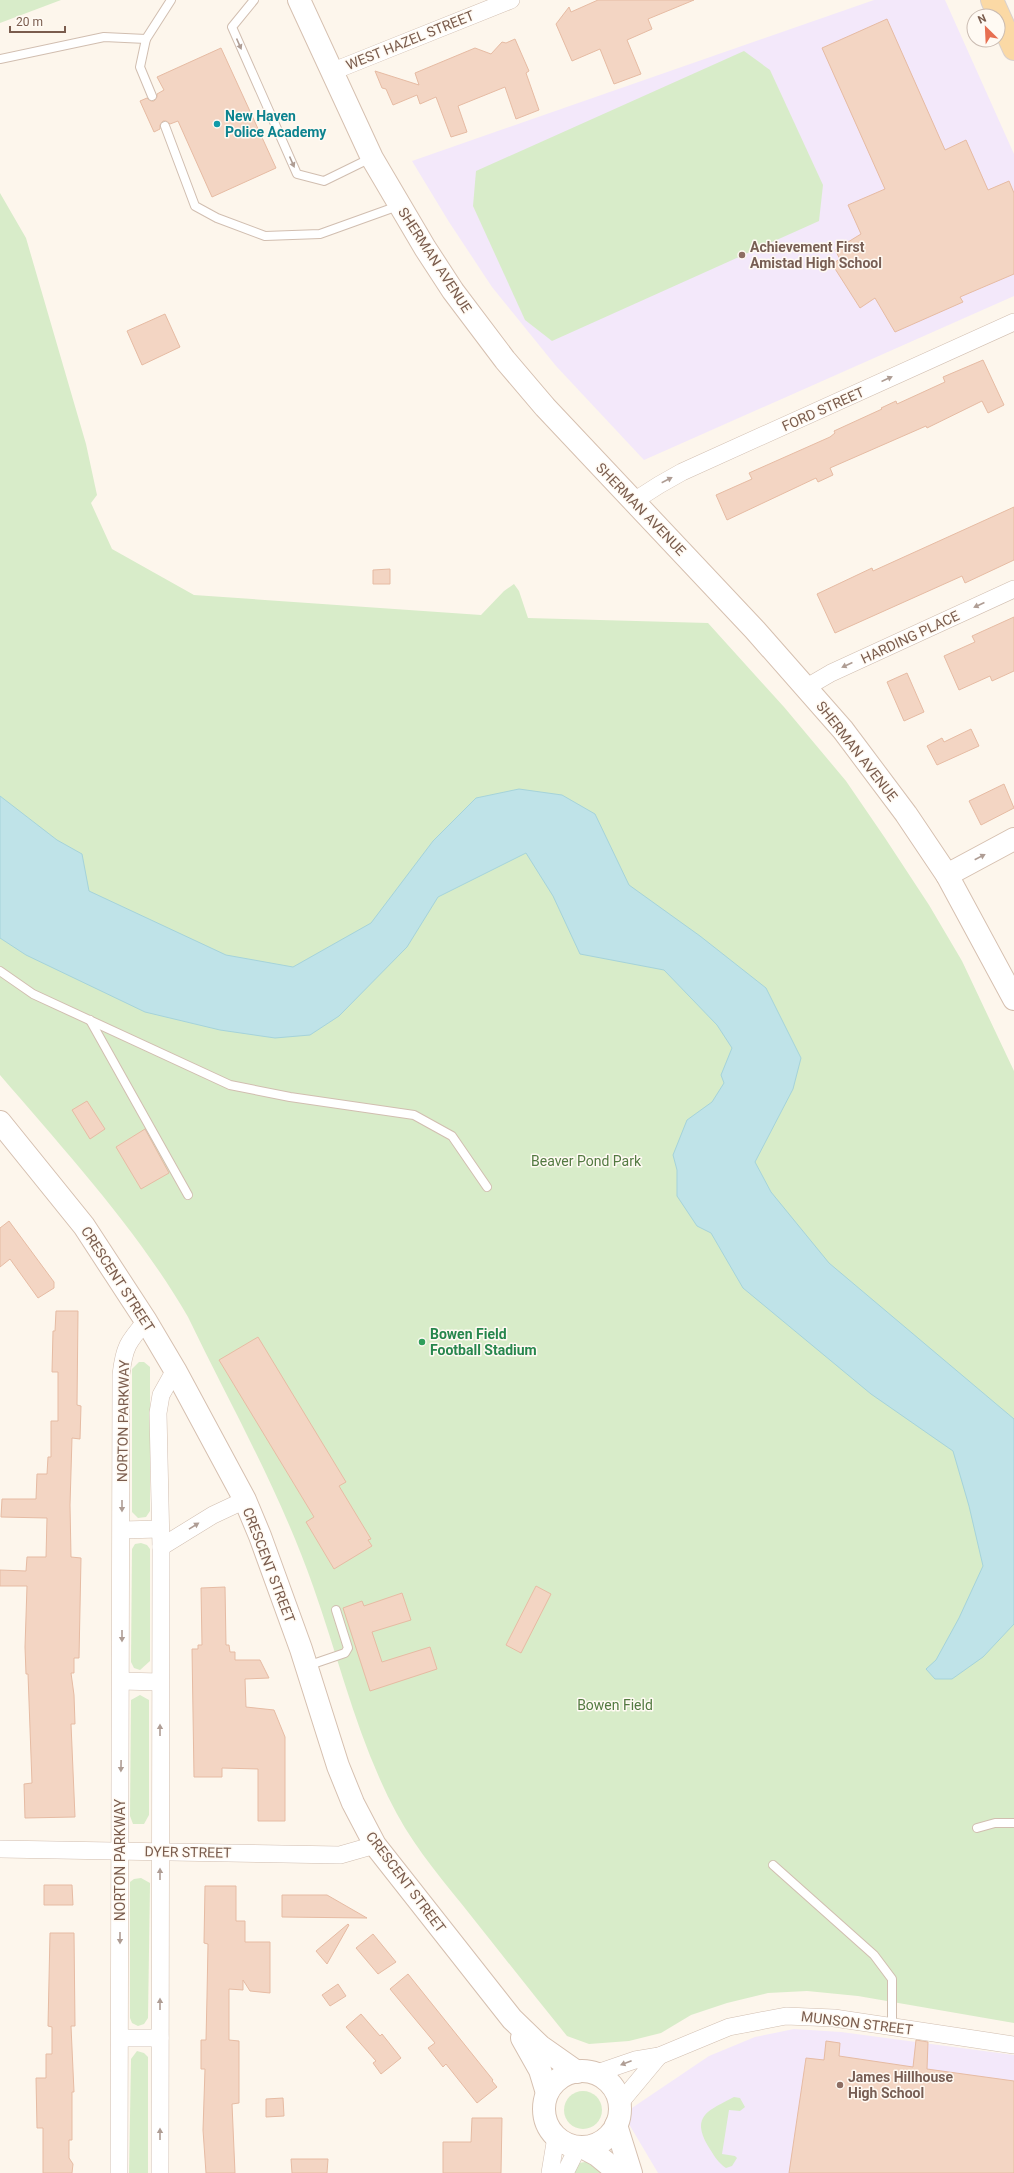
<svg xmlns="http://www.w3.org/2000/svg" width="1014" height="2173" font-family="Roboto,sans-serif">
  <style>
    .education { fill: #f3e8fa }
    .green { fill: #d8ecc9 }
    .water { fill: #bfe3e8; stroke: #a5d3da }
    .building { fill: #f3d5c3; stroke: #e6bba3 }
    .lines { fill: none; stroke-linecap: round; stroke-linejoin: round }
    .lane-casing { stroke: #d1beb0; stroke-width: 10 }
    .street-casing { stroke: #d1beb0; stroke-width: 18 }
    .secondary-casing { stroke: #d6c0b0; stroke-width: 24 }
    .primary-casing { stroke: #dad1cd; stroke-width: 24 }
    .lane { stroke: #fff; stroke-width: 8 }
    .street { stroke: #fff; stroke-width: 17 }
    .secondary { stroke: #fff; stroke-width: 22 }
    .primary { stroke: #fbd9a5; stroke-width: 22 }
    .oneway { fill: #af9d94 }
    .culture-dot { fill: #0f9aa8; stroke: #fffaf3; stroke-width: 1.5 }
    .education-dot { fill: #8d6e63; stroke: #fffaf3; stroke-width: 1.5 }
    .leisure-dot { fill: #2e9e5b; stroke: #fffaf3; stroke-width: 1.5 }
    .labels { text-anchor: middle; stroke-width: 3; stroke-linejoin: round; paint-order: stroke }
    .street-label { font-size: 14px; fill: #7a5c4d; stroke: #fffaf3 }
    .culture-label { font-size: 14px; font-weight: bold; fill: #0d838f; stroke: #fffaf3; text-anchor: start }
    .education-label { font-size: 14px; font-weight: bold; fill: #785e54; stroke: #fffaf3; text-anchor: start }
    .park-label { font-size: 14px; fill: #537a41; stroke: #fffaf3 }
    .leisure-label { font-size: 14px; font-weight: bold; fill: #27864d; stroke: #fffaf3; text-anchor: start }
  </style>
  <rect width="100%" height="100%" fill="#fdf6ec"/>
  <!-- education -->
  <g class="education">
    <path d="M 874,0 L 945,0 L 1014,154 L 1014,296 L 644,460 L 556,366 L 492,287 L 449,222 L 412,161 Z"/>
    <path d="M 794,2029 L 841,2032 L 1014,2055 L 1014,2173 L 658,2173 L 623,2114 L 709,2056 L 755,2037 Z"/>
  </g>
  <!-- green -->
  <g class="green">
    <path d="M 0,0 L 61,0 L 0,23 Z"/>
    <path d="M 744,51 L 770,70 L 823,185 L 819,221 L 552,341 L 525,320 L 473,206 L 476,171 Z"/>
    <path d="M 0,193 L 26,238 L 86,444 L 97,495 L 91,503 L 112,549 L 194,595 L 481,615 L 504,591 L 514,584 L 519,591 L 528,618 L 708,623 L 784,707 L 846,781 L 885,838 L 929,905 L 962,961 L 1014,1071 L 1014,2023 L 858,1996 L 807,1991 L 768,1993 L 727,2003 L 691,2015 L 661,2033 L 629,2041 L 589,2044 L 567,2036 C 535,1997 504,1957 472,1917 C 446,1884 417,1851 397,1814 C 358,1742 340,1662 313,1586 C 280,1492 231,1406 188,1317 C 137,1229 66,1152 0,1075 Z"/>
    <path d="M 139,1362 L 144,1362 L 150,1367 L 150,1511 L 146,1517 L 138,1518 L 132,1512 L 132,1369 Z"/>
    <path d="M 141,1543 L 147,1545 L 150,1549 L 150,1661 L 140,1670 L 134,1668 L 131,1662 L 132,1549 L 135,1544 Z"/>
    <path d="M 140,1695 L 149,1700 L 149,1815 L 144,1824 L 133,1824 L 130,1816 L 131,1700 Z"/>
    <path d="M 141,1878 L 150,1883 L 148,2018 L 144,2024 L 138,2026 L 132,2023 L 130,2018 L 130,1882 L 134,1879 Z"/>
    <path d="M 137,2051 L 144,2053 L 148,2057 L 148,2173 L 129,2173 L 131,2059 Z"/>
    <circle cx="583" cy="2110" r="19"/>
    <path d="M 734,2097 L 740,2098 L 745,2107 L 740,2111 L 729,2110 L 722,2154 L 735,2156 L 737,2158 L 732,2166 L 726,2168 C 718,2163 713,2154 708,2146 C 690,2115 710,2110 734,2097 Z"/>
    <path d="M 585,2162 L 593,2162 L 608,2173 L 569,2173 L 579,2163 Z"/>
  </g>
  <!-- water -->
  <path class="water" d="M 519,789 L 562,795 L 595,814 L 629,885 L 700,936 L 766,988 L 801,1058 L 793,1089 L 755,1162 L 771,1192 L 829,1263 L 1014,1419 L 1014,1624 L 983,1657 L 952,1679 L 935,1679 L 926,1669 L 936,1660 L 959,1618 L 983,1566 L 969,1506 L 953,1451 L 871,1394 L 743,1288 L 711,1233 L 697,1226 L 677,1196 L 677,1170 L 673,1155 L 687,1120 L 712,1102 L 724,1083 L 721,1075 L 732,1048 L 717,1025 L 664,970 L 580,954 L 553,896 L 526,853 L 438,897 L 407,947 L 339,1016 L 310,1035 L 275,1038 L 220,1030 L 145,1012 L 26,955 L 0,938 L 0,796 L 57,840 L 82,854 L 89,891 L 226,955 L 293,967 L 371,923 L 433,841 L 476,798 Z"/>
  <!-- building -->
  <g class="building">
    <path d="M 598,0 L 694,0 L 648,19 L 652,29 L 627,40 L 641,74 L 614,84 L 600,49 L 572,61 L 556,24 L 569,7 L 571,12 Z"/>
    <path d="M 887,19 L 945,150 L 966,140 L 988,190 L 1009,181 L 1014,193 L 1014,274 L 960,297 L 963,302 L 895,332 L 875,298 L 860,308 L 832,264 L 840,259 L 835,250 L 861,234 L 848,205 L 885,189 L 822,48 Z"/>
    <path d="M 515,39 L 529,71 L 526,73 L 539,110 L 516,119 L 505,87 L 458,106 L 467,132 L 451,137 L 436,97 L 420,104 L 417,95 L 393,105 L 386,89 L 382,88 L 375,71 L 419,85 L 415,73 L 475,48 L 491,54 L 502,42 L 506,43 Z"/>
    <path d="M 221,48 L 276,168 L 212,197 L 178,121 L 170,124 L 166,121 L 163,121 L 160,125 L 160,129 L 154,132 L 140,101 L 147,98 L 151,101 L 154,101 L 157,97 L 157,94 L 164,90 L 157,77 Z"/>
    <path d="M 165,314 L 180,347 L 142,365 L 127,331 Z"/>
    <path d="M 983,360 L 1004,405 L 988,413 L 982,401 L 927,428 L 926,426 L 830,468 L 833,475 L 818,482 L 816,478 L 727,520 L 716,495 L 752,479 L 749,473 L 830,437 L 835,433 L 834,431 L 882,409 L 881,408 L 896,401 L 897,404 L 945,382 L 943,377 Z"/>
    <path d="M 1014,507 L 1014,560 L 965,583 L 962,576 L 835,633 L 817,594 L 872,568 L 873,571 Z"/>
    <path d="M 390,569 L 390,584 L 373,584 L 373,570 Z"/>
    <path d="M 1014,617 L 1014,671 L 992,681 L 990,676 L 959,690 L 944,656 L 975,642 L 972,636 Z"/>
    <path d="M 907,673 L 924,712 L 904,721 L 887,682 Z"/>
    <path d="M 971,729 L 979,746 L 937,765 L 927,746 L 942,738 L 944,742 Z"/>
    <path d="M 1004,784 L 1014,808 L 981,825 L 969,801 Z"/>
    <path d="M 87,1101 L 105,1129 L 90,1139 L 72,1110 Z"/>
    <path d="M 145,1129 L 169,1173 L 141,1189 L 116,1147 Z"/>
    <path d="M 9,1221 L 54,1282 L 54,1288 L 38,1298 L 10,1259 L 0,1267 L 0,1228 Z"/>
    <path d="M 56,1311 L 78,1311 L 77,1405 L 81,1406 L 80,1439 L 72,1438 L 70,1505 L 71,1557 L 81,1558 L 79,1658 L 74,1658 L 74,1673 L 71,1673 L 74,1695 L 75,1724 L 71,1724 L 75,1817 L 25,1818 L 24,1784 L 32,1783 L 28,1674 L 26,1674 L 25,1647 L 27,1586 L 0,1586 L 0,1570 L 26,1571 L 27,1557 L 46,1557 L 47,1518 L 1,1517 L 2,1499 L 36,1499 L 37,1474 L 47,1474 L 48,1457 L 51,1457 L 51,1421 L 58,1421 L 58,1372 L 52,1372 L 53,1331 L 55,1331 Z"/>
    <path d="M 258,1337 L 346,1482 L 339,1486 L 371,1539 L 368,1540 L 372,1546 L 334,1569 L 306,1522 L 314,1517 L 219,1360 Z"/>
    <path d="M 536,1586 L 551,1594 L 521,1653 L 506,1645 Z"/>
    <path d="M 225,1587 L 226,1645 L 229,1645 L 230,1652 L 235,1652 L 235,1660 L 260,1660 L 269,1678 L 245,1679 L 246,1707 L 274,1710 L 285,1737 L 285,1821 L 258,1821 L 258,1769 L 222,1768 L 222,1777 L 194,1777 L 192,1649 L 198,1649 L 198,1645 L 202,1645 L 201,1588 Z"/>
    <path d="M 402,1593 L 411,1620 L 372,1632 L 382,1662 L 430,1647 L 437,1669 L 370,1691 L 343,1608 L 362,1601 L 364,1606 Z"/>
    <path d="M 44,1885 L 72,1885 L 73,1905 L 44,1905 Z"/>
    <path d="M 205,1886 L 236,1886 L 236,1921 L 245,1921 L 245,1942 L 270,1942 L 270,1993 L 250,1991 L 243,1980 L 243,1990 L 229,1989 L 229,2040 L 239,2041 L 239,2103 L 232,2104 L 235,2173 L 206,2173 L 203,2130 L 205,2069 L 201,2069 L 201,2040 L 206,2040 L 207,1996 L 208,1944 L 204,1943 Z"/>
    <path d="M 282,1895 L 327,1895 L 367,1918 L 282,1917 Z"/>
    <path d="M 348,1924 L 349,1925 L 327,1964 L 316,1951 Z"/>
    <path d="M 50,1933 L 74,1933 L 75,2026 L 71,2026 L 74,2092 L 72,2092 L 72,2140 L 69,2140 L 69,2158 L 73,2164 L 72,2173 L 43,2173 L 43,2128 L 37,2128 L 36,2078 L 46,2078 L 46,2054 L 52,2054 L 52,2027 L 48,2026 Z"/>
    <path d="M 373,1934 L 396,1962 L 378,1974 L 356,1948 Z"/>
    <path d="M 408,1974 L 493,2080 L 492,2081 L 497,2087 L 477,2103 L 446,2064 L 443,2067 L 428,2048 L 435,2043 L 390,1989 Z"/>
    <path d="M 338,1984 L 346,1996 L 330,2006 L 322,1995 Z"/>
    <path d="M 361,2014 L 380,2036 L 382,2034 L 401,2058 L 381,2074 L 373,2063 L 376,2061 L 346,2027 Z"/>
    <path d="M 916,2040 L 928,2042 L 927,2069 L 1014,2081 L 1014,2173 L 789,2173 L 806,2058 L 824,2060 L 826,2041 L 840,2043 L 839,2056 L 913,2067 Z"/>
    <path d="M 283,2098 L 284,2116 L 266,2117 L 266,2099 Z"/>
    <path d="M 472,2118 L 502,2118 L 501,2173 L 443,2173 L 443,2142 L 471,2142 Z"/>
    <path d="M 291,2159 L 328,2159 L 327,2173 L 292,2173 Z"/>
  </g>
  <g class="lines">
    <!-- lane casing -->
    <g class="lane-casing">
      <g id="lane">
        <path d="M 254,0 L 232,27 L 297,174 L 324,181 L 371,158"/>
        <path d="M 0,59 L 104,37 L 146,39"/>
        <path d="M 152,96 L 140,67 L 146,39 L 171,0"/>
        <path d="M 165,126 L 195,206 L 217,218 L 265,236 L 320,234 L 398,206"/>
        <path d="M 0,971 L 33,994 L 230,1085 L 290,1097 L 414,1115 L 452,1136 L 487,1187"/>
        <path d="M 90,1020 L 188,1195"/>
        <path d="M 307,1666 L 345,1653 L 348,1648 L 336,1610"/>
        <path d="M 977,1828 L 995,1823 L 1014,1823"/>
        <path d="M 773,1865 L 874,1955 L 892,1979 L 892,2027"/>
      </g>
    </g>
    <!-- street casing -->
    <g class="street-casing">
      <g id="street">
        <path d="M 331,72 L 511,0"/>
        <path d="M 634,501 L 659,485 L 682,472 L 1014,322"/>
        <path d="M 807,687 L 831,673 L 1014,589"/>
        <path d="M 122,1530 L 160,1529"/>
        <path d="M 161,1547 L 213,1515 L 245,1500"/>
        <path d="M 121,1681 L 160,1682"/>
        <path d="M 0,1849 L 340,1855 L 375,1845"/>
        <path d="M 120,2038 L 160,2038"/>
        <path d="M 594,2074 L 635,2060 L 659,2056 L 729,2027 L 786,2016 L 834,2018 L 1014,2045"/>
        <path d="M 619,2104 L 659,2056"/>
        <path d="M 119,2173 L 121,1375 C 124,1347 128,1342 146,1321"/>
        <path d="M 160,2173 L 161,1547 L 158,1413 L 161,1395 L 175,1370"/>
        <path d="M 550,2173 L 556,2137"/>
        <path d="M 565,2173 L 578,2147"/>
      </g>
    </g>
    <!-- secondary casing -->
    <g class="secondary-casing">
      <g id="secondary">
        <path d="M 299,0 L 372,158 L 425,248 L 453,291 L 505,360 L 545,407 L 755,630 L 843,730 L 906,814 L 947,875 L 1014,999"/>
        <path d="M 947,875 L 1014,839"/>
        <path d="M 0,1122 L 84,1226 L 146,1321 L 175,1370 L 245,1500 L 260,1536 L 301,1649 L 338,1766 L 353,1803 L 375,1845 L 512,2019 L 540,2046 L 577,2072"/>
        <path d="M 522,2038 L 540,2070 L 547,2093"/>
        <circle cx="582" cy="2109" r="38"/>
        <path d="M 616,2125 L 631,2173"/>
        <path d="M 582,2147 L 597,2155 L 619,2173"/>
      </g>
    </g>
    <!-- primary casing -->
    <g class="primary-casing">
      <path id="primary" d="M 992,0 L 1014,49"/>
    </g>
    <!-- lane -->
    <use href="#lane" class="lane"/>
    <!-- street -->
    <use href="#street" class="street"/>
    <!-- secondary -->
    <use href="#secondary" class="secondary"/>
    <!-- primary -->
    <use href="#primary" class="primary"/>
  </g>
  <!-- one-way arrows -->
  <defs><path id="oneway-solid" d="M-6-.8H1V-3.2L6.5 0L1 3.2V.8H-6Z"/></defs>
  <g class="oneway">
    <use href="#oneway-solid" transform="translate(239 44) rotate(66)"/>
    <use href="#oneway-solid" transform="translate(292 162) rotate(66)"/>
    <use href="#oneway-solid" transform="translate(887 379) rotate(-24)"/>
    <use href="#oneway-solid" transform="translate(667 480) rotate(-27)"/>
    <use href="#oneway-solid" transform="translate(979 605) rotate(155)"/>
    <use href="#oneway-solid" transform="translate(847 665) rotate(155)"/>
    <use href="#oneway-solid" transform="translate(980 857) rotate(-27)"/>
    <use href="#oneway-solid" transform="translate(122 1506) rotate(90)"/>
    <use href="#oneway-solid" transform="translate(194 1526) rotate(-32)"/>
    <use href="#oneway-solid" transform="translate(122 1636) rotate(90)"/>
    <use href="#oneway-solid" transform="translate(160 1730) rotate(-90)"/>
    <use href="#oneway-solid" transform="translate(121 1766) rotate(91)"/>
    <use href="#oneway-solid" transform="translate(160 1874) rotate(-90)"/>
    <use href="#oneway-solid" transform="translate(120 1938) rotate(90)"/>
    <use href="#oneway-solid" transform="translate(160 2004) rotate(-90)"/>
    <use href="#oneway-solid" transform="translate(626 2063) rotate(159)"/>
    <use href="#oneway-solid" transform="translate(160 2134) rotate(-90)"/>
  </g>
  <!-- markers -->
  <circle class="culture-dot" cx="217" cy="124" r="4"/>
  <g class="education-dot">
    <circle cx="742" cy="255" r="4"/>
    <circle cx="840" cy="2085" r="4"/>
  </g>
  <circle class="leisure-dot" cx="422" cy="1342" r="4"/>
  <g class="labels">
    <!-- street labels -->
    <g class="street-label">
      <text transform="translate(410 40) rotate(-22)" y="5">WEST HAZEL STREET</text>
      <text transform="translate(435 260) rotate(57)" y="5">SHERMAN AVENUE</text>
      <text transform="translate(823 409) rotate(-24)" y="5">FORD STREET</text>
      <text transform="translate(641 509) rotate(46)" y="5">SHERMAN AVENUE</text>
      <text transform="translate(910 637) rotate(-25)" y="5">HARDING PLACE</text>
      <text transform="translate(857 751) rotate(52)" y="5">SHERMAN AVENUE</text>
      <text transform="translate(118 1279) rotate(57)" y="5">CRESCENT STREET</text>
      <text transform="translate(123 1421) rotate(-89)" y="5">NORTON PARKWAY</text>
      <text transform="translate(269 1565) rotate(69)" y="5">CRESCENT STREET</text>
      <text transform="translate(188 1852) rotate(1)" y="5">DYER STREET</text>
      <text transform="translate(120 1860) rotate(-90)" y="5">NORTON PARKWAY</text>
      <text transform="translate(406 1882) rotate(53)" y="5">CRESCENT STREET</text>
      <text transform="translate(857 2023) rotate(7)" y="5">MUNSON STREET</text>
    </g>
    <!-- culture labels -->
    <g class="culture-label">
      <text x="225" y="121">New Haven<tspan x="225" dy="16">Police Academy</tspan></text>
    </g>
    <!-- education labels -->
    <g class="education-label">
      <text x="750" y="252">Achievement First<tspan x="750" dy="16">Amistad High School</tspan></text>
      <text x="848" y="2082">James Hillhouse<tspan x="848" dy="16">High School</tspan></text>
    </g>
    <!-- park labels -->
    <g class="park-label">
      <text x="586" y="1166">Beaver Pond Park</text>
      <text x="615" y="1710">Bowen Field</text>
    </g>
    <!-- leisure labels -->
    <g class="leisure-label">
      <text x="430" y="1339">Bowen Field<tspan x="430" dy="16">Football Stadium</tspan></text>
    </g>
  </g>
  <!-- north arrow -->
  <g transform="translate(986 28) rotate(336)"><circle r="19" fill="#fffaf3" stroke="#cabbb1"/>
  <path d="M0-3L7 15L0 10L-7 15Z" fill="#e76f51"/>
  <text y="-6" font-size="11" font-weight="bold" text-anchor="middle" fill="#7a5c4d">N</text>
  </g>
  <!-- scale -->
  <path d="M10 26v6h55v-6" fill="none" stroke="#7a5c4d" stroke-width="2"/>
  <text x="16" y="26" font-size="12" fill="#7a5c4d" stroke="#fffaf3" stroke-width="3" paint-order="stroke">20 m</text>
</svg>
